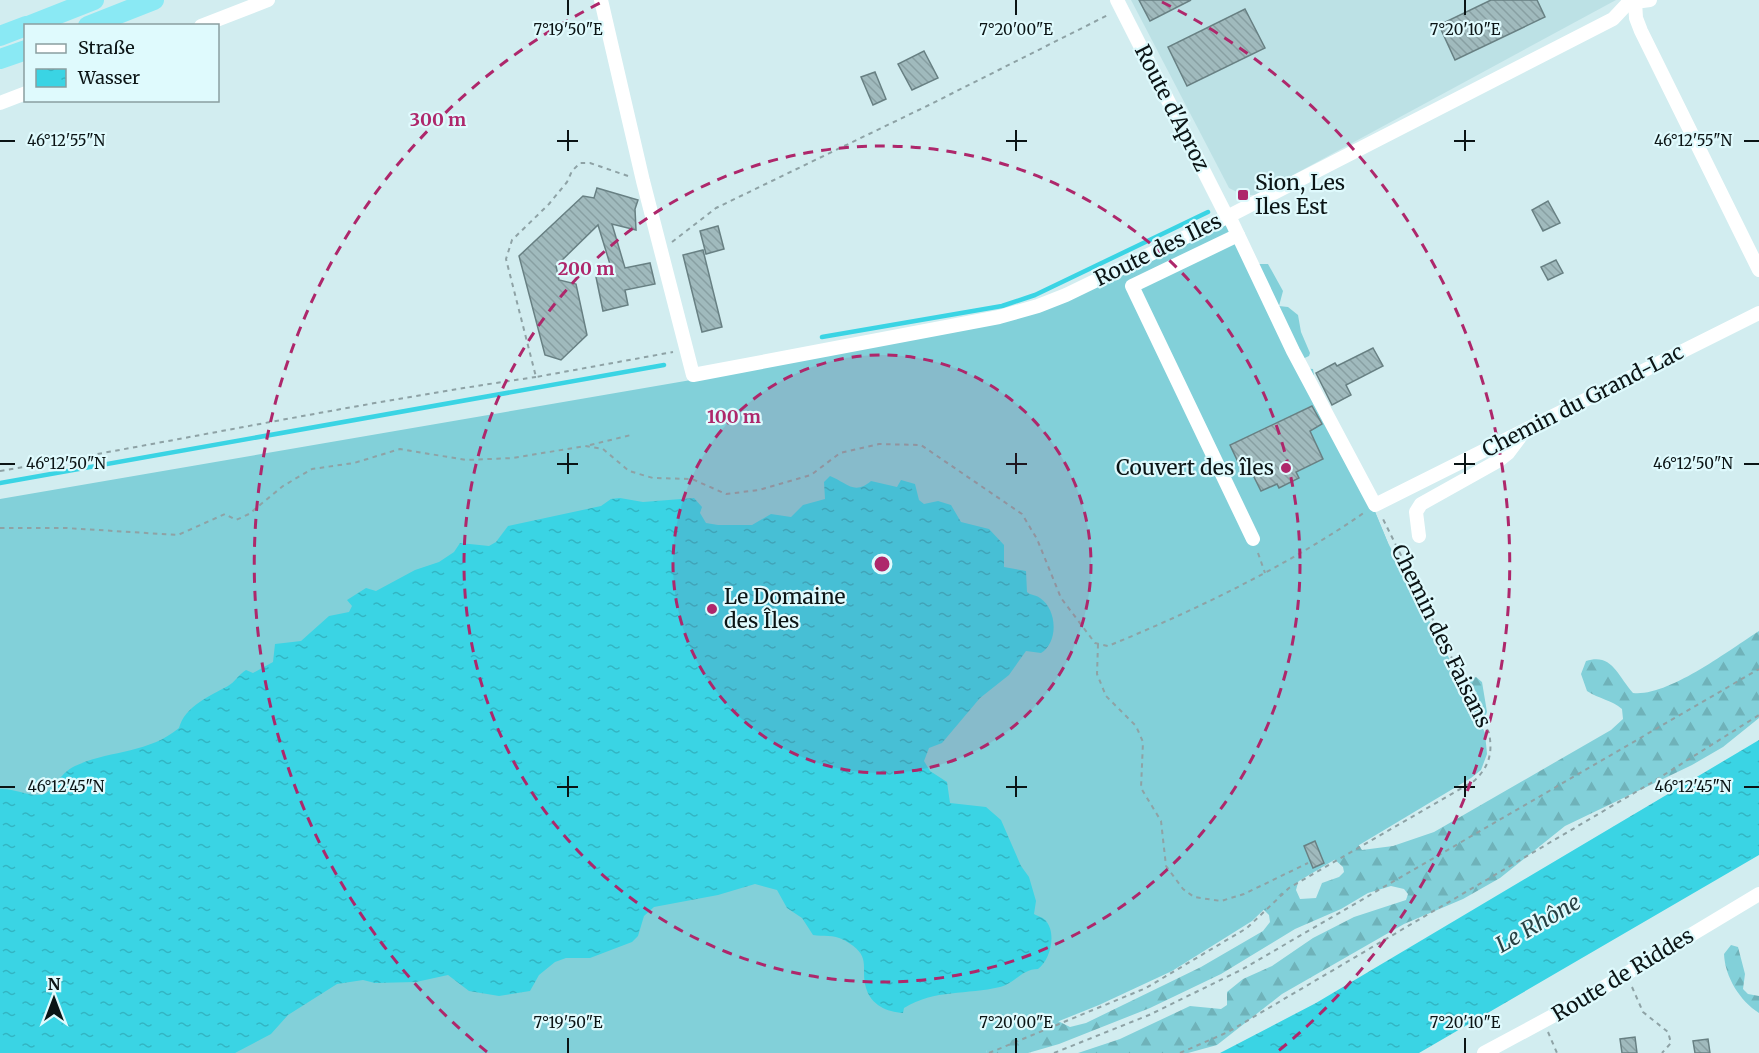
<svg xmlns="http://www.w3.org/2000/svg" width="1759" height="1053" font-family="Merriweather,serif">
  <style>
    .built { fill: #bce1e5 }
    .forest { fill: url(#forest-firs); fill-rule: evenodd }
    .pitch { fill: #82d0d9 }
    .water { fill: url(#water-ripples) }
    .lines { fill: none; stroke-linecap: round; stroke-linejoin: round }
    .stream { stroke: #3ad4e4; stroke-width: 4.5 }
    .building { fill: url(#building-back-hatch); stroke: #688083; stroke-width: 1.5 }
    .path { stroke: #8ea2a5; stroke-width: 2; stroke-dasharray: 4.5 4.5; stroke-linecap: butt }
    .minor { stroke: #fff; stroke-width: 14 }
    .highway { stroke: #8ae9f4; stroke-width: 20 }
    .ticks { fill: none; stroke: #0b1415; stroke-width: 2 }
    .ring { fill: none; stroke: #ae276b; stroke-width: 3; stroke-dasharray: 10 8 }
    .poi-dot { fill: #ae276b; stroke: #dffafd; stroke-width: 2 }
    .labels { text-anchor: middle; stroke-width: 4.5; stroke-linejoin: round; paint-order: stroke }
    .street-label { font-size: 21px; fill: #0b1415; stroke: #dffafd }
    .poi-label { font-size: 21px; fill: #0b1415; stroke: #dffafd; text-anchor: start }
    .water-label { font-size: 22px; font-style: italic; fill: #274043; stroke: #dffafd }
    .ticks-label { font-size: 15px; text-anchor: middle; fill: #0b1415; stroke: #dffafd; stroke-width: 4.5; stroke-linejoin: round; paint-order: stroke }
    .centre { fill: #ae276b; stroke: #dffafd; stroke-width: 3 }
    .ring-label { font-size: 18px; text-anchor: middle; font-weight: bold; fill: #ae276b; stroke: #dffafd; stroke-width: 4.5; stroke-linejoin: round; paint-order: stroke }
  </style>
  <defs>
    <pattern id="forest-firs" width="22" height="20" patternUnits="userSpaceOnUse" patternTransform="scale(1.5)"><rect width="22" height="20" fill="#82d0d9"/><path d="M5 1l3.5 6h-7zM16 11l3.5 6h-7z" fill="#6fb2b9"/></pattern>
    <pattern id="water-ripples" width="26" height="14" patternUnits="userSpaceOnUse" patternTransform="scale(1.5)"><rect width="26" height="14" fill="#3ad4e4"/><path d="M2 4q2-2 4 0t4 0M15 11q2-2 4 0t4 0" fill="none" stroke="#32b5c3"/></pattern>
    <pattern id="building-back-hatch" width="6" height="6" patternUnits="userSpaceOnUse" patternTransform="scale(1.5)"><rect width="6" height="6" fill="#a0babd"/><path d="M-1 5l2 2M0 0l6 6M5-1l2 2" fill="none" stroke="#889fa2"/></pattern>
  </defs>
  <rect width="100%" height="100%" fill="#d2edf0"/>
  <!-- built -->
  <path class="built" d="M 1131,0 L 1616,0 L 1256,195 L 1243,195 L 1229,188 Z"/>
  <!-- forest -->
  <g class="forest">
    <path d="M 1356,466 L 1388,543 L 1412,638 L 1470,697 L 1477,693 L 1470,684 L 1471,679 L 1476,677 L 1482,682 L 1487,712 L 1481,727 L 1301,872 L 1296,890 L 1300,899 L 1316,898 L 1322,883 L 1339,877 L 1344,872 L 1343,867 L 1333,858 L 1357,843 L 1362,850 L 1393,846 L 1434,832 L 1611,730 L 1623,719 L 1622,709 C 1612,700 1599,699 1587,691 L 1581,674 L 1586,661 C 1612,653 1617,675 1633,693 C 1668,697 1729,650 1759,631 L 1759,718 L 1723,747 L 1692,765 L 1565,826 L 1500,878 L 1463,899 L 1404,924 L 1282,994 L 1217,1045 L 1188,1053 L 1078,1053 L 1120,1039 L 1190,1006 L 1221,1009 L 1227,1005 L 1227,992 L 1243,979 L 1272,966 L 1313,938 L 1354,917 L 1406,900 L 1408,894 L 1404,889 L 1391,886 L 1368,893 L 1341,909 L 1295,929 L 1221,974 L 1150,1008 L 1059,1044 L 1028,1053 L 986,1053 L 993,1028 ZM 1263,909 L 1269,915 L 1270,922 L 1263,931 L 1201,967 L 1086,1023 L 1070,1027 L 1058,1021 Z"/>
    <path d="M 1731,945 L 1738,947 L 1745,974 L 1743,989 L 1748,994 L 1759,996 L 1759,1013 C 1740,1001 1725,977 1724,954 Z"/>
  </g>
  <!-- pitch -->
  <path class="pitch" d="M 1224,224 L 1229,226 L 1251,264 L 1268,264 L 1283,291 L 1279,306 L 1288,307 L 1298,315 L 1301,332 L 1310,353 L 1309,356 L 1296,362 L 1302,368 L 1313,369 L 1314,375 L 1308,385 L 1356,466 L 1388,543 L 1458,675 L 1485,733 L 1487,754 L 1481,770 L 1471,778 L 1284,890 L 1252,921 L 1172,971 L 1099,1005 L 987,1050 L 986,1053 L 0,1053 L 0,499 L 691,380 L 998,321 Z"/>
  <!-- water -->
  <g class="water">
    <path d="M 830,476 C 846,482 854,496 871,481 L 897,487 L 901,480 L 915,484 L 919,500 L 924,504 L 938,501 L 951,505 L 961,522 L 989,529 L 1004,545 L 1004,567 L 1026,571 L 1027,592 C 1031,596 1035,594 1040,598 C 1057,609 1059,642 1041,653 L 1026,651 L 1009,675 L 980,698 L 942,743 L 929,748 L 924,761 L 930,771 L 947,782 L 950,803 L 986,807 L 1001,820 L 1021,866 L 1029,877 L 1036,901 L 1034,914 C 1039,917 1043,917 1046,921 C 1057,934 1050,960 1038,969 C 1022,969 1015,983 1000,987 C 967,995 935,989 904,1008 L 903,1013 C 887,1012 871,1005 866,988 C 860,966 873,956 844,940 C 833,934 823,937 813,935 L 802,918 L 787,908 L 777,890 L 755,884 L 718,895 L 654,907 L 644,916 L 638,936 L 632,942 L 590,958 L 566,958 L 555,962 L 539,975 L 530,991 L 499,996 L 469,991 L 448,975 L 416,982 L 375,983 L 363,980 L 337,984 L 288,1015 L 271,1034 L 235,1053 L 0,1053 L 0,789 C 14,788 27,796 41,795 C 52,794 59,773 75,766 C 109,750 148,754 179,728 C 184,707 211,695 228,686 C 235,682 239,674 246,670 L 253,673 L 273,662 L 275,644 L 301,641 L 329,616 L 349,612 L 352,606 L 347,600 L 366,588 L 376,591 L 415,570 L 439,562 L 454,552 L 460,543 L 489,546 L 496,542 L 508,526 L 601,506 L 611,499 L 620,498 L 643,502 L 694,498 L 702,507 L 700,513 L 706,523 L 718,525 L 752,525 L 771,514 L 791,517 L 803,505 L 825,499 L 824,482 Z"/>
    <path d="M 1759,740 L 1759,855 L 1419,1053 L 1220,1053 L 1316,1003 Z"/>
  </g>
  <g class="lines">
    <!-- stream -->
    <g class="stream">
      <path d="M 822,337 L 1002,306 L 1035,295 L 1208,212"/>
      <path d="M 0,483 L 664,365"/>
    </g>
  </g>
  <!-- building -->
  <g class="building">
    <path d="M 1139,0 L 1191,0 L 1150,21 Z"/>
    <path d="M 1491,0 L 1537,0 L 1545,17 L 1455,60 L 1439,25 Z"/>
    <path d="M 1245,9 L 1265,48 L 1187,86 L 1168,47 Z"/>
    <path d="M 924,51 L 938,78 L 912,90 L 898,64 Z"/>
    <path d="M 875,72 L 886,99 L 873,105 L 861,77 Z"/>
    <path d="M 597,188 L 638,200 L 635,209 L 636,230 L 612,224 L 625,268 L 650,263 L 655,284 L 625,290 L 628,305 L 603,311 L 596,277 L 613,274 L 598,225 L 556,266 L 559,280 L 576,284 L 587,335 L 561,360 L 545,355 L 519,256 L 583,196 L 594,198 Z"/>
    <path d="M 1548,201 L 1560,223 L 1543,231 L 1532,210 Z"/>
    <path d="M 718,226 L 724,249 L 706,254 L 700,231 Z"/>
    <path d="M 703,250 L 722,327 L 702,332 L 683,255 Z"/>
    <path d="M 1556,260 L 1563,273 L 1548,280 L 1541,267 Z"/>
    <path d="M 1373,348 L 1383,366 L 1346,385 L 1351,395 L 1332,405 L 1316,373 L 1335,363 L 1337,366 Z"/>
    <path d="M 1312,406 L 1322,424 L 1310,431 L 1323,459 L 1296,472 L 1299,478 L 1279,488 L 1277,484 L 1261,491 L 1246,461 L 1239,464 L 1230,445 Z"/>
    <path d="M 1315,841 L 1324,863 L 1313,868 L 1304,846 Z"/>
    <path d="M 1635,1037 L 1637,1053 L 1622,1053 L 1620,1039 Z"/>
    <path d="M 1708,1039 L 1710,1053 L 1695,1053 L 1693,1041 Z"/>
  </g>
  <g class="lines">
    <!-- path -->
    <g class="path">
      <path d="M 628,176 L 590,163 L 580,163 L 572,171 L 567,182 L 549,204 L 512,240 L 506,259 L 536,377 L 673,352"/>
      <path d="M 672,242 L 716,208 L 929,105 L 1110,14"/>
      <path d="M 590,445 L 631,435"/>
      <path d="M 0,471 C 179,441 356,403 536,377"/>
      <path d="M 0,528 L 66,528 L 178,535 L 225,514 L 236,520 L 249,514 L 283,486 L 312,469 L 354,463 L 400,449 L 466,460 L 513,458 L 585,446 L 603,449 L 629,471 L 653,478 L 692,479 L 726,494 L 759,490 L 811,475 L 840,453 L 879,444 L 921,445 L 1022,514 L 1037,539 L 1061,598 L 1095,643 L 1108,646 C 1194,611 1289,565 1365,512"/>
      <path d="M 1258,553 L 1265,573"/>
      <path d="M 1098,644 L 1097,674 L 1106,696 L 1136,726 L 1143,742 L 1141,788 L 1161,821 L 1166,866 L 1183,889 L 1194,897 L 1221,901 L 1244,894 L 1308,863"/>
      <path d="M 1632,987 L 1643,1012 L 1668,1032 L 1671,1043 L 1662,1053"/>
      <path d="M 1548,1032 L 1557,1053"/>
      <path d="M 989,1053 L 1146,988 L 1247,928 L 1289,888 L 1474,781 C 1489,767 1493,753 1489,733 L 1382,517"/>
      <path d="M 1054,1053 L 1149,1015 L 1241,970 L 1759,669"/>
      <path d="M 1180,1053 L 1228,1032 L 1651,783 L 1759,715"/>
    </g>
    <!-- minor -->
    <g class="minor">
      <path d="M 601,0 L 643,181 L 693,375 L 999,317 L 1038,306 L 1066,295 L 1229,216 L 1613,19 L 1630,1"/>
      <path d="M 1117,0 L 1227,217"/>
      <path d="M 1628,0 L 1635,2 L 1650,0"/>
      <path d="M 1635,2 L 1636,18 L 1641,31 L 1759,270"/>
      <path d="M 201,26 L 268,0"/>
      <path d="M 0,103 L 26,93"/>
      <path d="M 1229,216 L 1293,351 L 1375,505 L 1759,313"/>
      <path d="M 1238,235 L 1132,286 L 1253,539"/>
      <path d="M 1419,536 L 1416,512 L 1421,504 L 1498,461 L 1508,453 L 1523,433"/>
      <path d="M 1484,1053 L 1586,998 L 1759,894"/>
    </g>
    <!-- highway -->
    <g class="highway">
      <path d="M 28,26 L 94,0"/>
      <path d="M 88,26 L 154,0"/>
      <path d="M 0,36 L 26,26"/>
      <path d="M 0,59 L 26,50"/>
    </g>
  </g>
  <!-- ticks -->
  <path class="ticks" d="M 568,0 L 568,15M 1016,0 L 1016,15M 1465,0 L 1465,15M 568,130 L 568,151M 1016,130 L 1016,151M 1465,130 L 1465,151M 0,141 L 15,141M 557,141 L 578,141M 1006,141 L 1027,141M 1454,141 L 1475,141M 1744,141 L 1759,141M 568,453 L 568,474M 1016,453 L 1016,474M 1465,453 L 1465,474M 0,464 L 15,464M 557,464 L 578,464M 1006,464 L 1027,464M 1454,464 L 1475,464M 1744,464 L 1759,464M 568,776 L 568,797M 1016,776 L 1016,797M 1465,776 L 1465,797M 0,787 L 15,787M 557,787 L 578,787M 1006,787 L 1027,787M 1454,787 L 1475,787M 1744,787 L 1759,787M 568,1038 L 568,1053M 1016,1038 L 1016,1053M 1465,1038 L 1465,1053"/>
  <!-- distance rings -->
  <circle cx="882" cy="564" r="209" fill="#ae276b" fill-opacity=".12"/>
  <g class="ring">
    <circle cx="882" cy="564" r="209"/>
    <circle cx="882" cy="564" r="418"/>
    <path d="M487 1052A628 628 0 0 1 602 2M1162 2A628 628 0 0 1 1277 1052"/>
  </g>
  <!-- markers -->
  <g class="poi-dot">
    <rect x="1237" y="189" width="12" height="12" rx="3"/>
    <circle cx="1286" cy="468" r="6"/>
    <circle cx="712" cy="609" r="6"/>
  </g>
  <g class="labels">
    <!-- street labels -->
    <g class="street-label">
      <text transform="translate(1172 108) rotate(63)" y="7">Route d'Aproz</text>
      <text transform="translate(1158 250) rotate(-26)" y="7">Route des Iles</text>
      <text transform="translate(1583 401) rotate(-27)" y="7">Chemin du Grand-Lac</text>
      <text transform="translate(1441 636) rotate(64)" y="7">Chemin des Faisans</text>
      <text transform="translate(1623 975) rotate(-31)" y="7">Route de Riddes</text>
    </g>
    <!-- poi labels -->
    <g class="poi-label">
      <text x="1255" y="190">Sion, Les<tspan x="1255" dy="24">Iles Est</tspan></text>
      <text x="1274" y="475" text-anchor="end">Couvert des îles</text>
      <text x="724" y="604">Le Domaine<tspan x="724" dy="24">des Îles</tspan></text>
    </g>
    <!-- water labels -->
    <g class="water-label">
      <text transform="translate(1538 923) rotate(-30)" y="8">Le Rhône</text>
    </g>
  </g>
  <g class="ticks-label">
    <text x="568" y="35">7°19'50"E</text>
    <text x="1016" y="35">7°20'00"E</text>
    <text x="1465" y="35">7°20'10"E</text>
    <text x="66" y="146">46°12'55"N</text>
    <text x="1693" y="146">46°12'55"N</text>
    <text x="66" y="469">46°12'50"N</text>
    <text x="1693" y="469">46°12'50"N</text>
    <text x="66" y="792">46°12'45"N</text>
    <text x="1693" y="792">46°12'45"N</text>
    <text x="568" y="1028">7°19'50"E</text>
    <text x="1016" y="1028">7°20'00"E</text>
    <text x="1465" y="1028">7°20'10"E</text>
  </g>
  <circle cx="882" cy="564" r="9" class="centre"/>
  <g class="ring-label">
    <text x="438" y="126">300 m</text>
    <text x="586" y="275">200 m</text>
    <text x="734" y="423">100 m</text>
  </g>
  <!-- legend -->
  <rect x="24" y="24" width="195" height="78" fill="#dffafd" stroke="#8a9ea0" stroke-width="1.5"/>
  <rect x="36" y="44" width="30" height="9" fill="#ffffff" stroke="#8a9ea0" stroke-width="1.5"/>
  <text x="78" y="54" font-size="18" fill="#0b1415">Straße</text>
  <rect x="36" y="69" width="30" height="18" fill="url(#water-ripples)" stroke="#8a9ea0" stroke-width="1.5"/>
  <text x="78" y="84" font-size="18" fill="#0b1415">Wasser</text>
  <!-- north arrow -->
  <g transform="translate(54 999)" stroke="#dffafd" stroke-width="4.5" paint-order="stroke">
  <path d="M0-4.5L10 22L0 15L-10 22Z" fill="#0b1415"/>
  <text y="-9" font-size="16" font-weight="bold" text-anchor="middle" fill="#0b1415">N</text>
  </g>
</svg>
